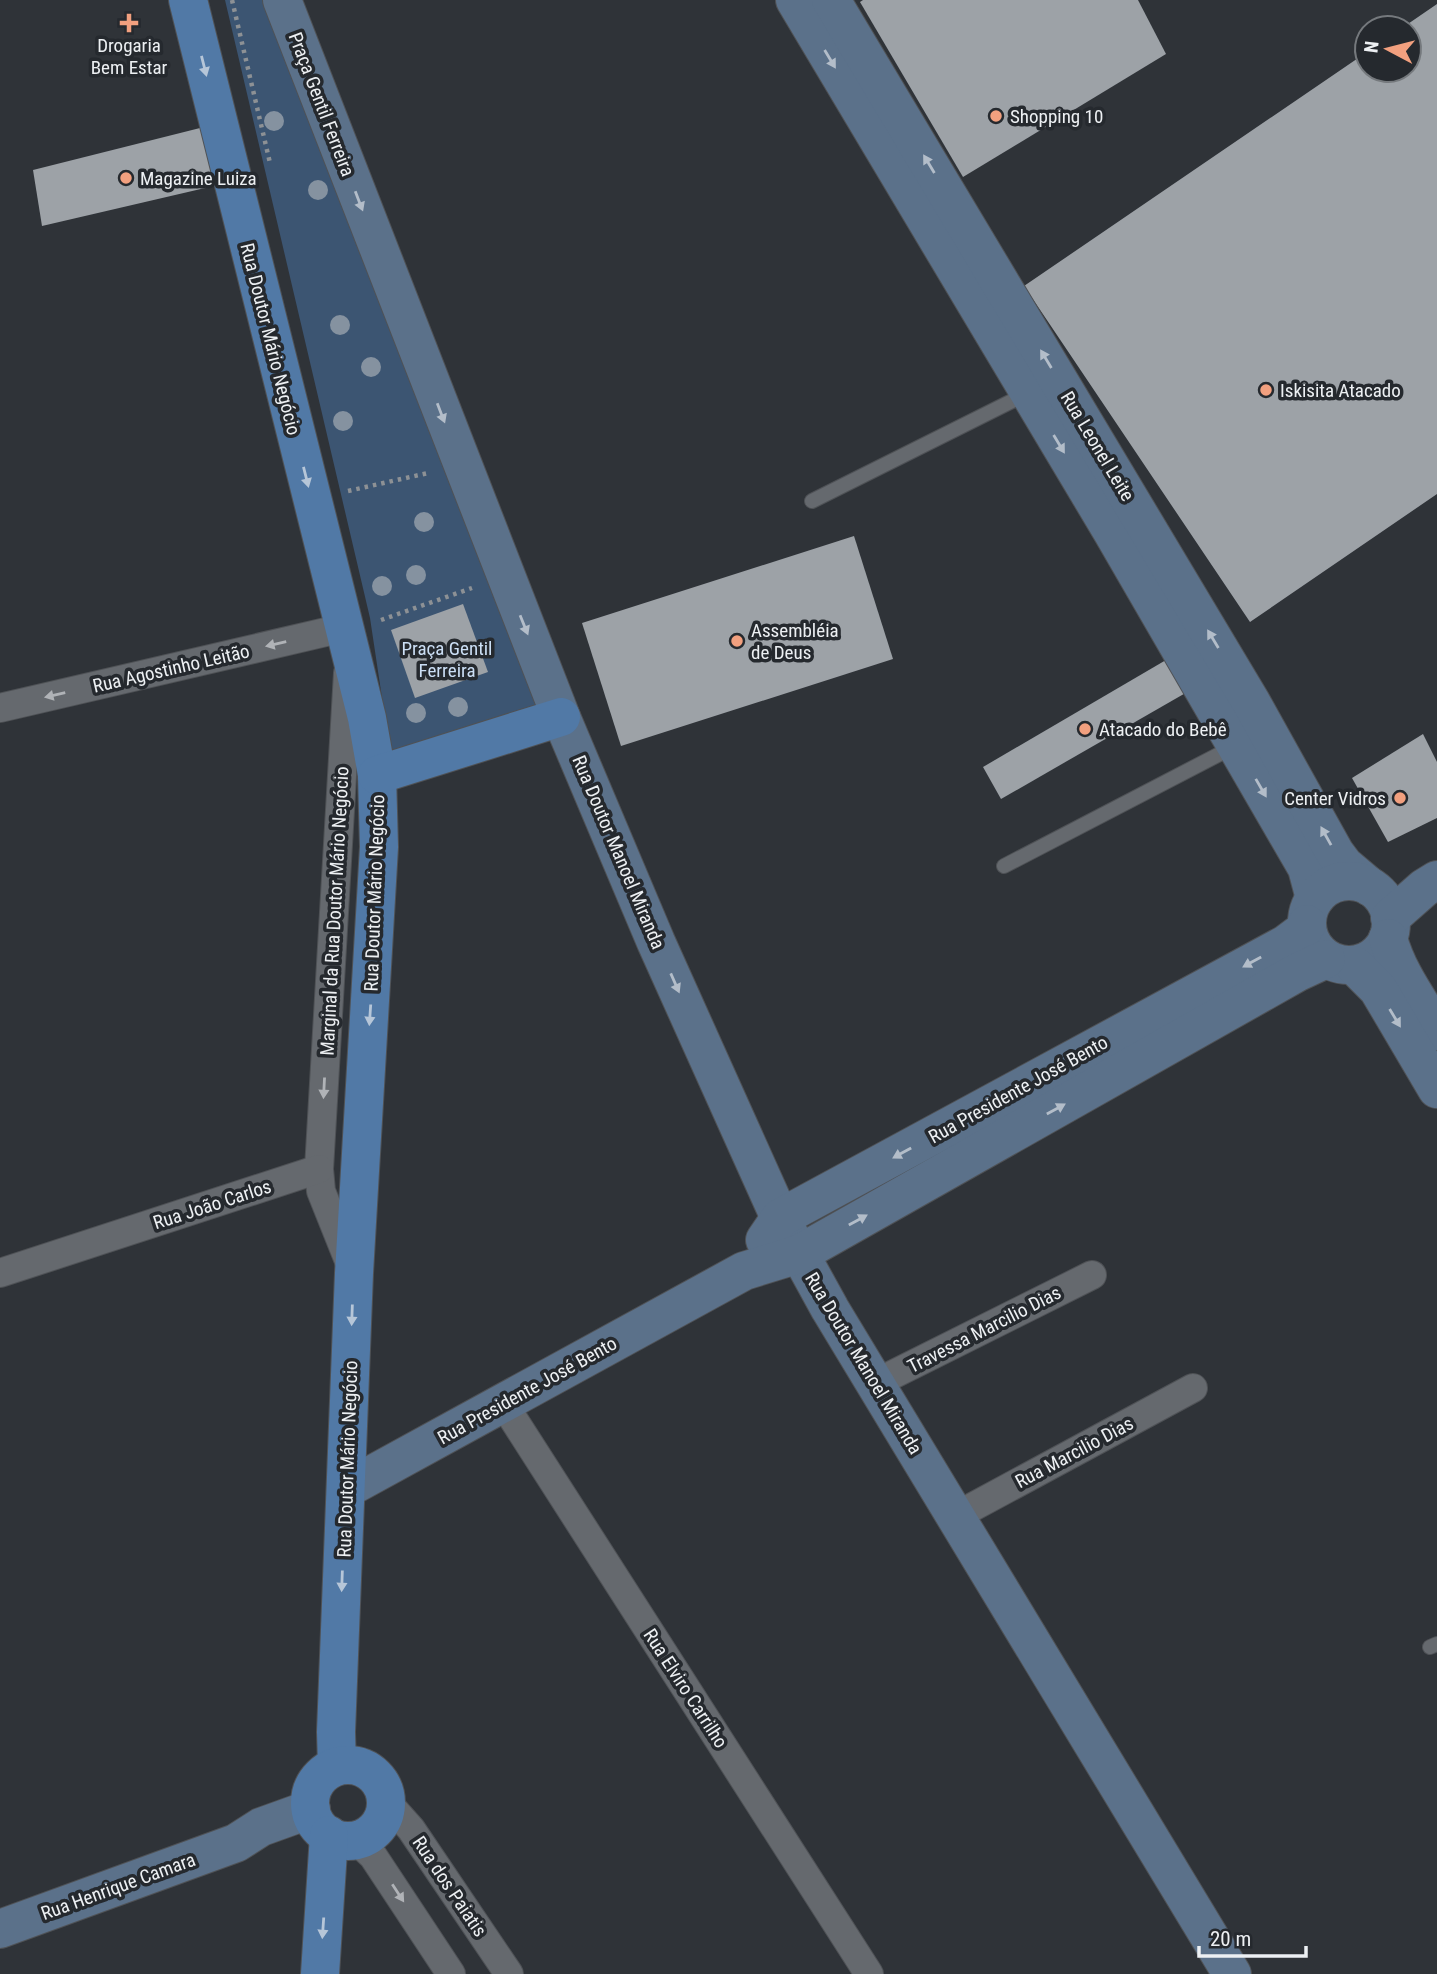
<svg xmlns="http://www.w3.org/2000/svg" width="1437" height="1974" font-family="'Roboto Condensed',sans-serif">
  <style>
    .green { fill: #3c5572 }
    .building { fill: #9da2a7 }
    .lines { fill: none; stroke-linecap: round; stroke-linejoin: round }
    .lane-casing { stroke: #4f5256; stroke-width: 16 }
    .street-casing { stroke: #4f5256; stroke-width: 30 }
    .secondary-casing { stroke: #4f5256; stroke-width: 40 }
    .primary-casing { stroke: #4f5256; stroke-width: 40 }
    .path { stroke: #8d9195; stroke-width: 4.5; stroke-dasharray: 3.5 5; stroke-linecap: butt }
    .lane { stroke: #65696e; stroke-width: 14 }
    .street { stroke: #65696e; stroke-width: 28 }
    .secondary { stroke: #5b718a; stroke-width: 38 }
    .primary { stroke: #5179a6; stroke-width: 38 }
    .tree { fill: #8592a0 }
    .oneway { fill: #b3bdc9 }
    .oneway2 { fill: #b6c6d8 }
    .oneway3 { fill: #b0b3b7 }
    .poi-dot { fill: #f2a07f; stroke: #25292e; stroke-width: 2.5 }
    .labels { text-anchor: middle; stroke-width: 7; stroke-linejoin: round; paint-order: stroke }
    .poi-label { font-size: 19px; fill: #edf0f3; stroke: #25292e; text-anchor: start }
    .street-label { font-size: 19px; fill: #edf0f3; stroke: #25292e }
    .park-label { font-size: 19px; fill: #ccdff5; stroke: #25292e }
  </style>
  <rect width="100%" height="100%" fill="#2f3338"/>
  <!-- green -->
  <path class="green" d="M 225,0 L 272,0 L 542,710 L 390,751 L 370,618 Z"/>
  <!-- building -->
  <g class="building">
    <path d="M 863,0 L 1138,0 L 1166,54 L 963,177 L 860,2 Z"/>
    <path d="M 1437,4 L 1437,494 L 1250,622 L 1024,286 L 1367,52 L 1367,70 L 1409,70 L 1409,28 L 1402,28 Z"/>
    <path d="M 208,126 L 218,185 L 42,226 L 33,170 Z"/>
    <path d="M 854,536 L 893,659 L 621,746 L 582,623 Z"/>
    <path d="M 463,604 L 488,672 L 415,698 L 391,630 Z"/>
    <path d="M 1166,660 L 1189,691 L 1001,799 L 983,767 Z"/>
    <path d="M 1423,734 L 1437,762 L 1437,818 L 1388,842 L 1352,778 Z"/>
  </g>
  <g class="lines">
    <!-- lane casing -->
    <g class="lane-casing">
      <g id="lane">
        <path d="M 812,501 L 1028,393"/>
        <path d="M 1004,866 L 1235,746"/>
        <path d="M 1430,1647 L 1437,1644"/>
      </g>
    </g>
    <!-- street casing -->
    <g class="street-casing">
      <g id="street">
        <path d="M 348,673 L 319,1169 L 321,1191 L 351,1266"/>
        <path d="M 0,708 L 343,628"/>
        <path d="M 0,1273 L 319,1169"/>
        <path d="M 876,1383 L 1092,1275"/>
        <path d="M 503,1403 L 869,1974"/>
        <path d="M 956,1516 L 1193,1388"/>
        <path d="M 386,1801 L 411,1829 L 509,1974"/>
        <path d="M 356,1840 L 373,1856 L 451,1974"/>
      </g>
    </g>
    <!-- secondary casing -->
    <g class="secondary-casing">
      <g id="secondary">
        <path d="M 282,0 L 561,717 L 656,942 L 780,1218 L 830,1309 L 1232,1974"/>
        <path d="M 795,0 L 1113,533 L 1307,868 L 1315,898"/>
        <path d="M 831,0 L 1251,702 L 1335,853 L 1344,865 L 1370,887"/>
        <circle cx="1349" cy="923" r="42"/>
        <path d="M 1390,918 L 1424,888 L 1437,880"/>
        <path d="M 1388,938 C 1397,972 1419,1001 1437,1031"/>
        <path d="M 1354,965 L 1378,989 L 1437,1089"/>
        <path d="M 765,1240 L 780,1218 L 1286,944 L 1302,932 L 1307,924"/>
        <path d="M 346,1489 L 744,1271 L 799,1254 L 1298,972 L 1326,959"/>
        <path d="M 0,1929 L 236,1843 L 261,1827 L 311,1809"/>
      </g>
    </g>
    <!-- primary casing -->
    <g class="primary-casing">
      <g id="primary">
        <path d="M 188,0 L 367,718 L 377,775 L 379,847 L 354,1273 L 336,1732 L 337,1766"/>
        <path d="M 377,775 L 561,717"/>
        <circle cx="348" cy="1803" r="38"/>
        <path d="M 320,1974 L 329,1835"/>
      </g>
    </g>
    <!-- path -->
    <g class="path">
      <path d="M 232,0 L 270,163"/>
      <path d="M 348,491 L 428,473"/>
      <path d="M 381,620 L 472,588"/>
    </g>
    <!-- lane -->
    <use href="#lane" class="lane"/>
    <!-- street -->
    <use href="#street" class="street"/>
    <!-- secondary -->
    <use href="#secondary" class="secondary"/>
    <!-- primary -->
    <use href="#primary" class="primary"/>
  </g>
  <!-- trees -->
  <g class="tree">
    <circle cx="274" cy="121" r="10"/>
    <circle cx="318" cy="190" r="10"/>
    <circle cx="340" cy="325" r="10"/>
    <circle cx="371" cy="367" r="10"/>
    <circle cx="343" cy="421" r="10"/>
    <circle cx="424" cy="522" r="10"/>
    <circle cx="416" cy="575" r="10"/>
    <circle cx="382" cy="586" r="10"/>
    <circle cx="458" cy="707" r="10"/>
    <circle cx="416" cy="713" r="10"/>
  </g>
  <!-- one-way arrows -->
  <defs><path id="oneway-solid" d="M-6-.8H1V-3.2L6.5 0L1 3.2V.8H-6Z" transform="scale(1.75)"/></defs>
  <g class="oneway">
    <use href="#oneway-solid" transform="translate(830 59) rotate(59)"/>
    <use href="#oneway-solid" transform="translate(929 164) rotate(-121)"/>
    <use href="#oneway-solid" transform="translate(359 201) rotate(69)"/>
    <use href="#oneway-solid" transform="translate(1046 359) rotate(-121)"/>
    <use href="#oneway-solid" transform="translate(441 413) rotate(69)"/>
    <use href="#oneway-solid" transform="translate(1059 444) rotate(59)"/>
    <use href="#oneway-solid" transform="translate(524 625) rotate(68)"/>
    <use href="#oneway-solid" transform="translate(1213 639) rotate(-121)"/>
    <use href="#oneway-solid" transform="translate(1261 788) rotate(60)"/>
    <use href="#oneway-solid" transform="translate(1326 836) rotate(-119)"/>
    <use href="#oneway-solid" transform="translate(1252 962) rotate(151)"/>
    <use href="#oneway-solid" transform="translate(675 983) rotate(66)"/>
    <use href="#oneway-solid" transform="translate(1395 1018) rotate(59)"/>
    <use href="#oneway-solid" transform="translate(1056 1109) rotate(-29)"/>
    <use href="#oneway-solid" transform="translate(902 1153) rotate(151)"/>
    <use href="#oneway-solid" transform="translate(858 1220) rotate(-29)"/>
  </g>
  <g class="oneway2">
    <use href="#oneway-solid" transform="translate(204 66) rotate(76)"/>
    <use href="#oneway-solid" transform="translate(306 477) rotate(76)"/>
    <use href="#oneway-solid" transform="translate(370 1015) rotate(94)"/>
    <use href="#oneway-solid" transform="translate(352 1315) rotate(92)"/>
    <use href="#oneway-solid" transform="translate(342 1581) rotate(92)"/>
    <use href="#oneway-solid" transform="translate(323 1928) rotate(94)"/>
  </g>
  <g class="oneway3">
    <use href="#oneway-solid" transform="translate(276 644) rotate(167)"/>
    <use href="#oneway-solid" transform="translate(55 695) rotate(167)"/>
    <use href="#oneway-solid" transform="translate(324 1088) rotate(93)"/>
    <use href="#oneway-solid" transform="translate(398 1893) rotate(57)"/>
  </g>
  <!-- markers -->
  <g class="poi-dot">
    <path d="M125.5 12.5h7v7h7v7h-7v7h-7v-7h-7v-7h7z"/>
    <circle cx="996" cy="116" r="7"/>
    <circle cx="126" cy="178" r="7"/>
    <circle cx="1266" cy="390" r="7"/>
    <circle cx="737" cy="641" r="7"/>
    <circle cx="1085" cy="729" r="7"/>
    <circle cx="1400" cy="798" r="7"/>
  </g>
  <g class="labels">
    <!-- poi labels -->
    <g class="poi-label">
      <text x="129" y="52" text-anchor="middle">Drogaria<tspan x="129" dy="22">Bem Estar</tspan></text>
      <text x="1010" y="123">Shopping 10</text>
      <text x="140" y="185">Magazine Luiza</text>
      <text x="1280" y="397">Iskisita Atacado</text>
      <text x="751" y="637">Assembléia<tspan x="751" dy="22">de Deus</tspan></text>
      <text x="1099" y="736">Atacado do Bebê</text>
      <text x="1386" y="805" text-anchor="end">Center Vidros</text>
    </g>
    <!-- street labels -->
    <g class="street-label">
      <text transform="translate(322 104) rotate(69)" y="7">Praça Gentil Ferreira</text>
      <text transform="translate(271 339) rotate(76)" y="7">Rua Doutor Mário Negócio</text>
      <text transform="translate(1098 446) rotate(59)" y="7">Rua Leonel Leite</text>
      <text transform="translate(171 668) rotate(-13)" y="7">Rua Agostinho Leitão</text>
      <text transform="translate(619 852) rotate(67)" y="7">Rua Doutor Manoel Miranda</text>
      <text transform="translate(374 893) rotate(-88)" y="7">Rua Doutor Mário Negócio</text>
      <text transform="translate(334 911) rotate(-87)" y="7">Marginal da Rua Doutor Mário Negócio</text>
      <text transform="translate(1018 1089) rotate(-29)" y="7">Rua Presidente José Bento</text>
      <text transform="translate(212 1204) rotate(-18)" y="7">Rua João Carlos</text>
      <text transform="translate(984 1329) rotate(-27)" y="7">Travessa Marcilio Dias</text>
      <text transform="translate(864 1363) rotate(59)" y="7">Rua Doutor Manoel Miranda</text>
      <text transform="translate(527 1390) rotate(-29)" y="7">Rua Presidente José Bento</text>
      <text transform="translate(1074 1452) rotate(-28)" y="7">Rua Marcilio Dias</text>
      <text transform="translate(347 1459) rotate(-88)" y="7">Rua Doutor Mário Negócio</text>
      <text transform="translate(686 1688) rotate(57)" y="7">Rua Elviro Carrilho</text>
      <text transform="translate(118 1886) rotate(-20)" y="7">Rua Henrique Camara</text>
      <text transform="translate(450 1886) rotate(56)" y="7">Rua dos Paiatis</text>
    </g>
    <!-- park labels -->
    <g class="park-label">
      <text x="447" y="655">Praça Gentil<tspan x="447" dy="22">Ferreira</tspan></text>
    </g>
  </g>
  <!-- north arrow -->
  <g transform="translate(1388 49) rotate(277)"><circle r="33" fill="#25292e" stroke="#75797d" stroke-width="2"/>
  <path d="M0-5L12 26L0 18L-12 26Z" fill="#f2a07f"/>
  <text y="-10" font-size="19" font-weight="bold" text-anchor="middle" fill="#edf0f3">N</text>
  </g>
  <!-- scale -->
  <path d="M1199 1946v10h107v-10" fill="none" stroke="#edf0f3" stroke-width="3.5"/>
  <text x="1210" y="1946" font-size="21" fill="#edf0f3" stroke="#25292e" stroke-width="5" paint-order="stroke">20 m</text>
</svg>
